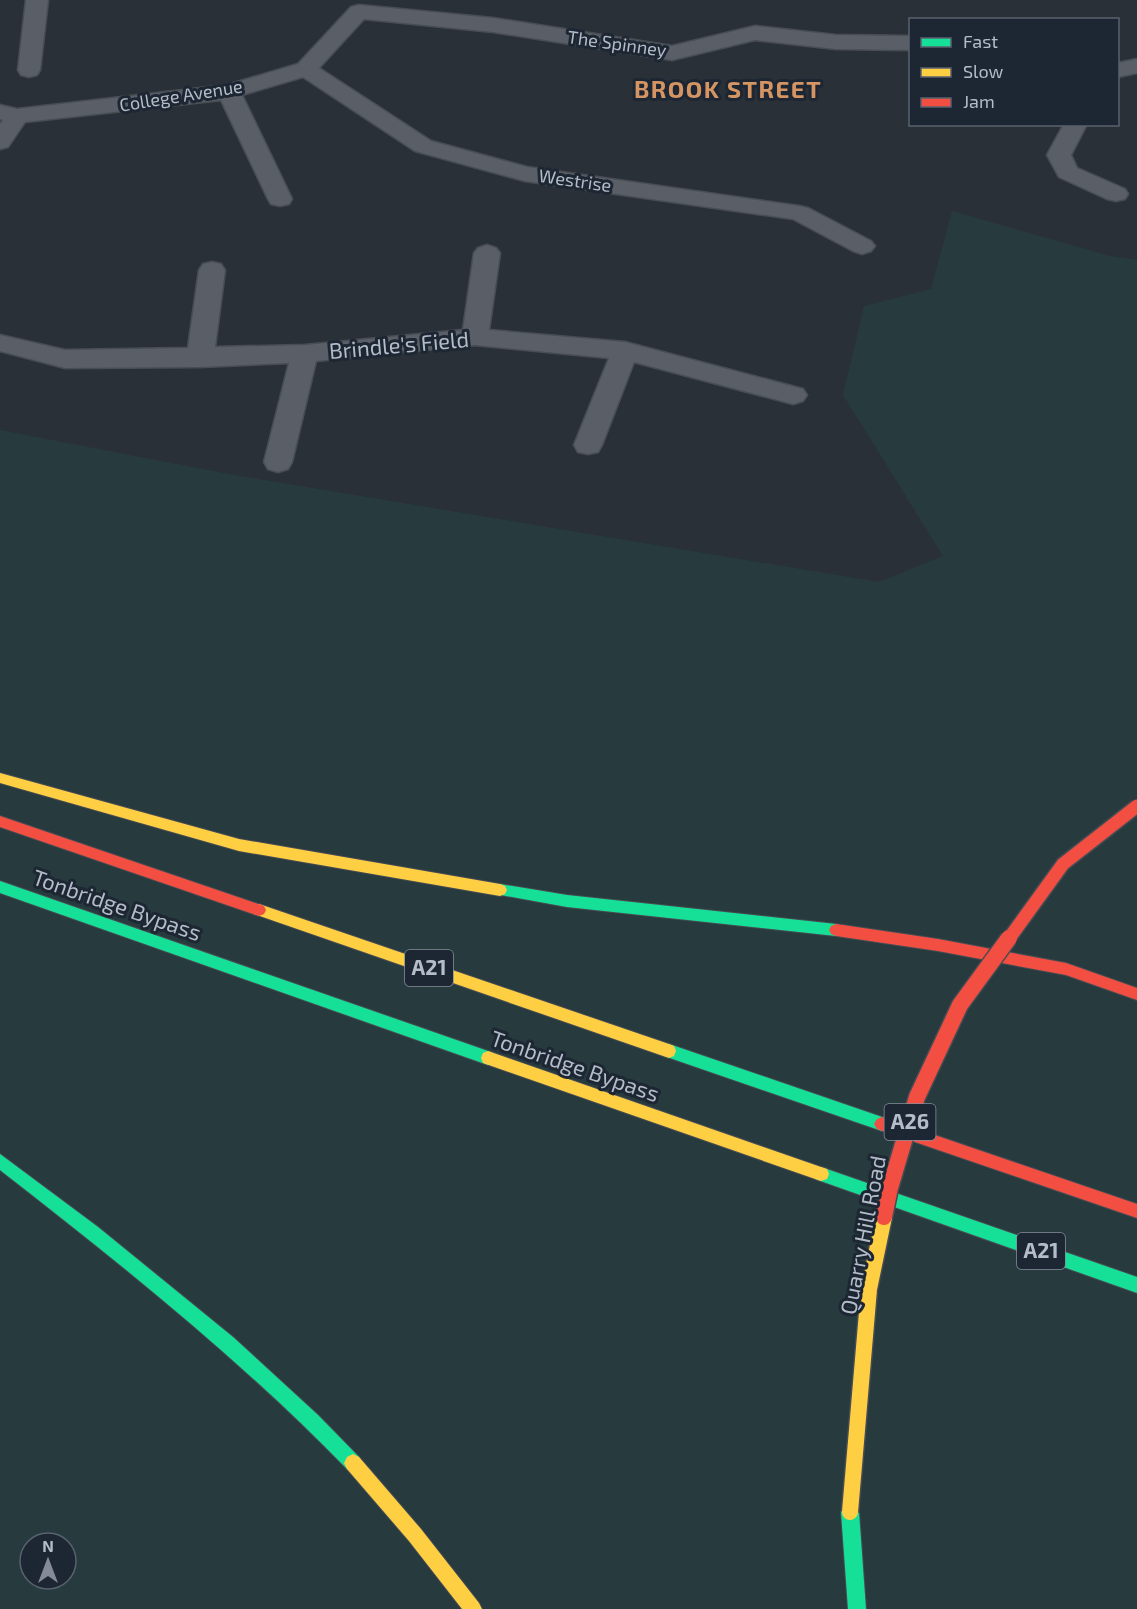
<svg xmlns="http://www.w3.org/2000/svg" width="1137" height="1609" font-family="'Exo 2',sans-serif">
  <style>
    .green { fill: #273a3e; fill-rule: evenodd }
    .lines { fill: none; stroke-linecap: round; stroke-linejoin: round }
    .street-casing { stroke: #484c53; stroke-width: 3 }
    .fast-casing { stroke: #474c53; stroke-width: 2 }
    .slow-casing { stroke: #474c53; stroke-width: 2 }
    .jam-casing { stroke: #474c53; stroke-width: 2 }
    .street { fill: #5a5e66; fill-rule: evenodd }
    .fast { fill: #16e098; fill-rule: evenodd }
    .slow { fill: #ffcf43; fill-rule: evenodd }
    .jam { fill: #f24e42; fill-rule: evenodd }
    .slow-bridge-casing { stroke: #474c53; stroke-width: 19; stroke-linecap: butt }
    .jam-bridge-far1-casing { stroke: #474c53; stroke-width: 16; stroke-linecap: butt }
    .jam-bridge-casing { stroke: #474c53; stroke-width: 19; stroke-linecap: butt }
    .slow-bridge { stroke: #ffcf43; stroke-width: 16 }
    .jam-bridge-far1 { stroke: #f24e42; stroke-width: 13 }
    .jam-bridge { stroke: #f24e42; stroke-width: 16 }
    .labels { text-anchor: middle; stroke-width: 6; stroke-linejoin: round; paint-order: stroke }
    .far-street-label { font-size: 18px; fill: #b4bcc9; stroke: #1d2633 }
    .shield { fill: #1d2633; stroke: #878f9c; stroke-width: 1.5 }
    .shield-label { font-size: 21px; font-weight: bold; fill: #b4bcc9 }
    .street-label { font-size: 22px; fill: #b4bcc9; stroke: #1d2633 }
    .far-district-label { font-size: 24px; font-weight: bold; letter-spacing: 1.5px; fill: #d59563; stroke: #1d2633 }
  </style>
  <rect width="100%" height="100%" fill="#2a3038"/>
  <!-- green -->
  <path class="green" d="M 952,211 L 1110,256 L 1137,260 L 1137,1609 L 0,1609 L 0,430 L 234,475 L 879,582 L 943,556 L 843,395 L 864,306 L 931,289 ZM 30,1543 L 66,1543 L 66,1579 L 30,1579 Z"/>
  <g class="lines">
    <!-- street casing -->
    <g class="street-casing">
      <g id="street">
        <path d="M 26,0 L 48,0 L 40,70 L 37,75 L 29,77 L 21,75 L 18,70 Z"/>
        <path d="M 359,5 L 493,18 L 672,46 L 755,26 L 836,35 L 910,36 L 910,50 L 836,49 L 755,40 L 672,60 L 493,32 L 364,19 L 319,68 L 431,141 L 527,167 L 799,206 L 808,208 L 871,241 L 875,246 L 871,251 L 862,254 L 853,251 L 793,219 L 525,181 L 415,151 L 303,77 L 242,95 L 292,199 L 289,204 L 280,206 L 271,204 L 268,199 L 221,100 L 25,122 L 8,147 L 0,149 L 0,124 L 3,120 L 0,119 L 0,105 L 17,109 L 227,85 L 298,64 L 351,7 Z"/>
        <path d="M 1137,59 L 1137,73 L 1118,77 L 1118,63 Z"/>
        <path d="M 1064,124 L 1087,124 L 1071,155 L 1077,168 L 1125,189 L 1128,194 L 1125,199 L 1116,201 L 1107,199 L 1059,177 L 1047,155 Z"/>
        <path d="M 487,245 L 496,248 L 500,253 L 489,330 L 625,342 L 803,389 L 807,395 L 803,401 L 793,404 L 634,362 L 602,445 L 598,452 L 588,454 L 578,452 L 574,445 L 609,358 L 475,345 L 316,361 L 292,462 L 288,469 L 278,472 L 268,469 L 264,462 L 289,363 L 200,367 L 65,368 L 0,351 L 0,335 L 65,350 L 188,348 L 199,270 L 203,264 L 212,262 L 221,264 L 225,270 L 215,347 L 305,345 L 463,330 L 474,253 L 478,248 Z"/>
      </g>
    </g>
    <!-- fast casing -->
    <g class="fast-casing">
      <g id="fast">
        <path d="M 0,881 L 488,1051 L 493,1053 L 495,1058 L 493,1063 L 488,1065 L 0,893 Z"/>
        <path d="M 500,884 L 567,895 L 836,924 L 841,926 L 843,930 L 841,934 L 836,936 L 567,907 L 495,894 L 493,890 L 495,886 Z"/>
        <path d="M 669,1044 L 882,1117 L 887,1119 L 890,1124 L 887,1129 L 882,1131 L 664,1056 L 662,1051 L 664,1046 Z"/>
        <path d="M 0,1154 L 98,1227 L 233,1337 L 318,1415 L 359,1457 L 362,1463 L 359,1469 L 353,1472 L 347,1469 C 240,1359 121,1264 0,1170 Z"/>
        <path d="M 821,1167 L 1137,1277 L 1137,1293 L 815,1179 L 813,1174 L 815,1169 Z"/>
        <path d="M 850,1503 L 856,1506 L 859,1512 L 866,1609 L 848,1609 L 841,1512 L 844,1506 Z"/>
      </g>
    </g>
    <!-- slow casing -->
    <g class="slow-casing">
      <g id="slow">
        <path d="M 0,773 L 239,839 L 500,884 L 505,886 L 507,890 L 505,894 L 500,896 L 239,851 L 0,783 Z"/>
        <path d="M 259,904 L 669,1044 L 674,1046 L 676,1051 L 674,1056 L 669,1058 L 254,914 L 252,910 L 254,906 Z"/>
        <path d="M 488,1051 L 821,1167 L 827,1169 L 829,1174 L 827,1179 L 821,1181 L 483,1063 L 481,1058 L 483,1053 Z"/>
        <path d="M 353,1454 L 359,1457 L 421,1529 L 479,1603 L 482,1609 L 462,1609 L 409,1541 L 347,1469 L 344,1463 L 347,1457 Z"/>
      </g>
    </g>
    <!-- jam casing -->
    <g class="jam-casing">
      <g id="jam">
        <path d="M 0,816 L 264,906 L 266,910 L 264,914 L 259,916 L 0,827 Z"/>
        <path d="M 836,924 L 938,939 L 1066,963 L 1137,988 L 1137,1000 L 1066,975 L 938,951 L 836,936 L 831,934 L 829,930 L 831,926 Z"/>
        <path d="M 882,1117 L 1137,1204 L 1137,1218 L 877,1129 L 874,1124 L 877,1119 Z"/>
      </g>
    </g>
    <!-- street -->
    <use href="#street" class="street"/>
    <!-- fast -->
    <use href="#fast" class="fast"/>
    <!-- slow -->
    <use href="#slow" class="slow"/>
    <!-- jam -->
    <use href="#jam" class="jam"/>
    <!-- slow-bridge casing -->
    <g class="slow-bridge-casing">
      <path id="slow-bridge" d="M 850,1512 L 869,1289 L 884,1217"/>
    </g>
    <!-- jam-bridge-far1 casing -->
    <g class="jam-bridge-far1-casing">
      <path id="jam-bridge-far1" d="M 1008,940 L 1063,864 L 1137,806"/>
    </g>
    <!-- jam-bridge casing -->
    <g class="jam-bridge-casing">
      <path id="jam-bridge" d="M 884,1217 L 890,1188 L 917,1097 L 960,1005 L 1009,938"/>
    </g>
    <!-- slow-bridge -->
    <use href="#slow-bridge" class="slow-bridge"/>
    <!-- jam-bridge-far1 -->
    <use href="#jam-bridge-far1" class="jam-bridge-far1"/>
    <!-- jam-bridge -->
    <use href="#jam-bridge" class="jam-bridge"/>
  </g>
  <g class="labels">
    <!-- far-street labels -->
    <g class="far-street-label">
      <text transform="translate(617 44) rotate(8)" y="6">The Spinney</text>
      <text transform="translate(181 96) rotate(-9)" y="6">College Avenue</text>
      <text transform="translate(575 181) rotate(8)" y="6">Westrise</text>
    </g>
    <!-- shield labels -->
    <g class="shield">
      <rect x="405" y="950" width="48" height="36" rx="4.5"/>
      <rect x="884.5" y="1104" width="51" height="36" rx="4.5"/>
      <rect x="1017" y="1233" width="48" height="36" rx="4.5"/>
    </g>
    <g class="shield-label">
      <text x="429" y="975">A21</text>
      <text x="910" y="1129">A26</text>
      <text x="1041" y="1258">A21</text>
    </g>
    <!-- street labels -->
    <g class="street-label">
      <text transform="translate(399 345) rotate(-5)" y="8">Brindle's Field</text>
      <text transform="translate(117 905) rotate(19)" y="8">Tonbridge Bypass</text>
      <text transform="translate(575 1066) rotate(19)" y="8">Tonbridge Bypass</text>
      <text transform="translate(863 1235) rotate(-79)" y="8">Quarry Hill Road</text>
    </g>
    <!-- far-district labels -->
    <g class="far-district-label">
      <text x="728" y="98">BROOK STREET</text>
    </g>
  </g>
  <!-- legend -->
  <rect x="909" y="18" width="210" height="108" fill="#1d2633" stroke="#59626f" stroke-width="1.5"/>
  <rect x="921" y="38" width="30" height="9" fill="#16e098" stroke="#59626f" stroke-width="1.5"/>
  <text x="963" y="48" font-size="18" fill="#b4bcc9">Fast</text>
  <rect x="921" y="68" width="30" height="9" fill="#ffcf43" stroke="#59626f" stroke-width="1.5"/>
  <text x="963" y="78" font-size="18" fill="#b4bcc9">Slow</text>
  <rect x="921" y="98" width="30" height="9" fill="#f24e42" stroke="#59626f" stroke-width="1.5"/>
  <text x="963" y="108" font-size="18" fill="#b4bcc9">Jam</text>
  <!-- north arrow -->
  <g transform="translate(48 1561)"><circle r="28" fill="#1d2633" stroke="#59626f" stroke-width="1.5"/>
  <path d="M0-4.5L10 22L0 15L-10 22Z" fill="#848b96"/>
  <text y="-9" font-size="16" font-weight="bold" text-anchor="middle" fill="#b4bcc9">N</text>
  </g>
</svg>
